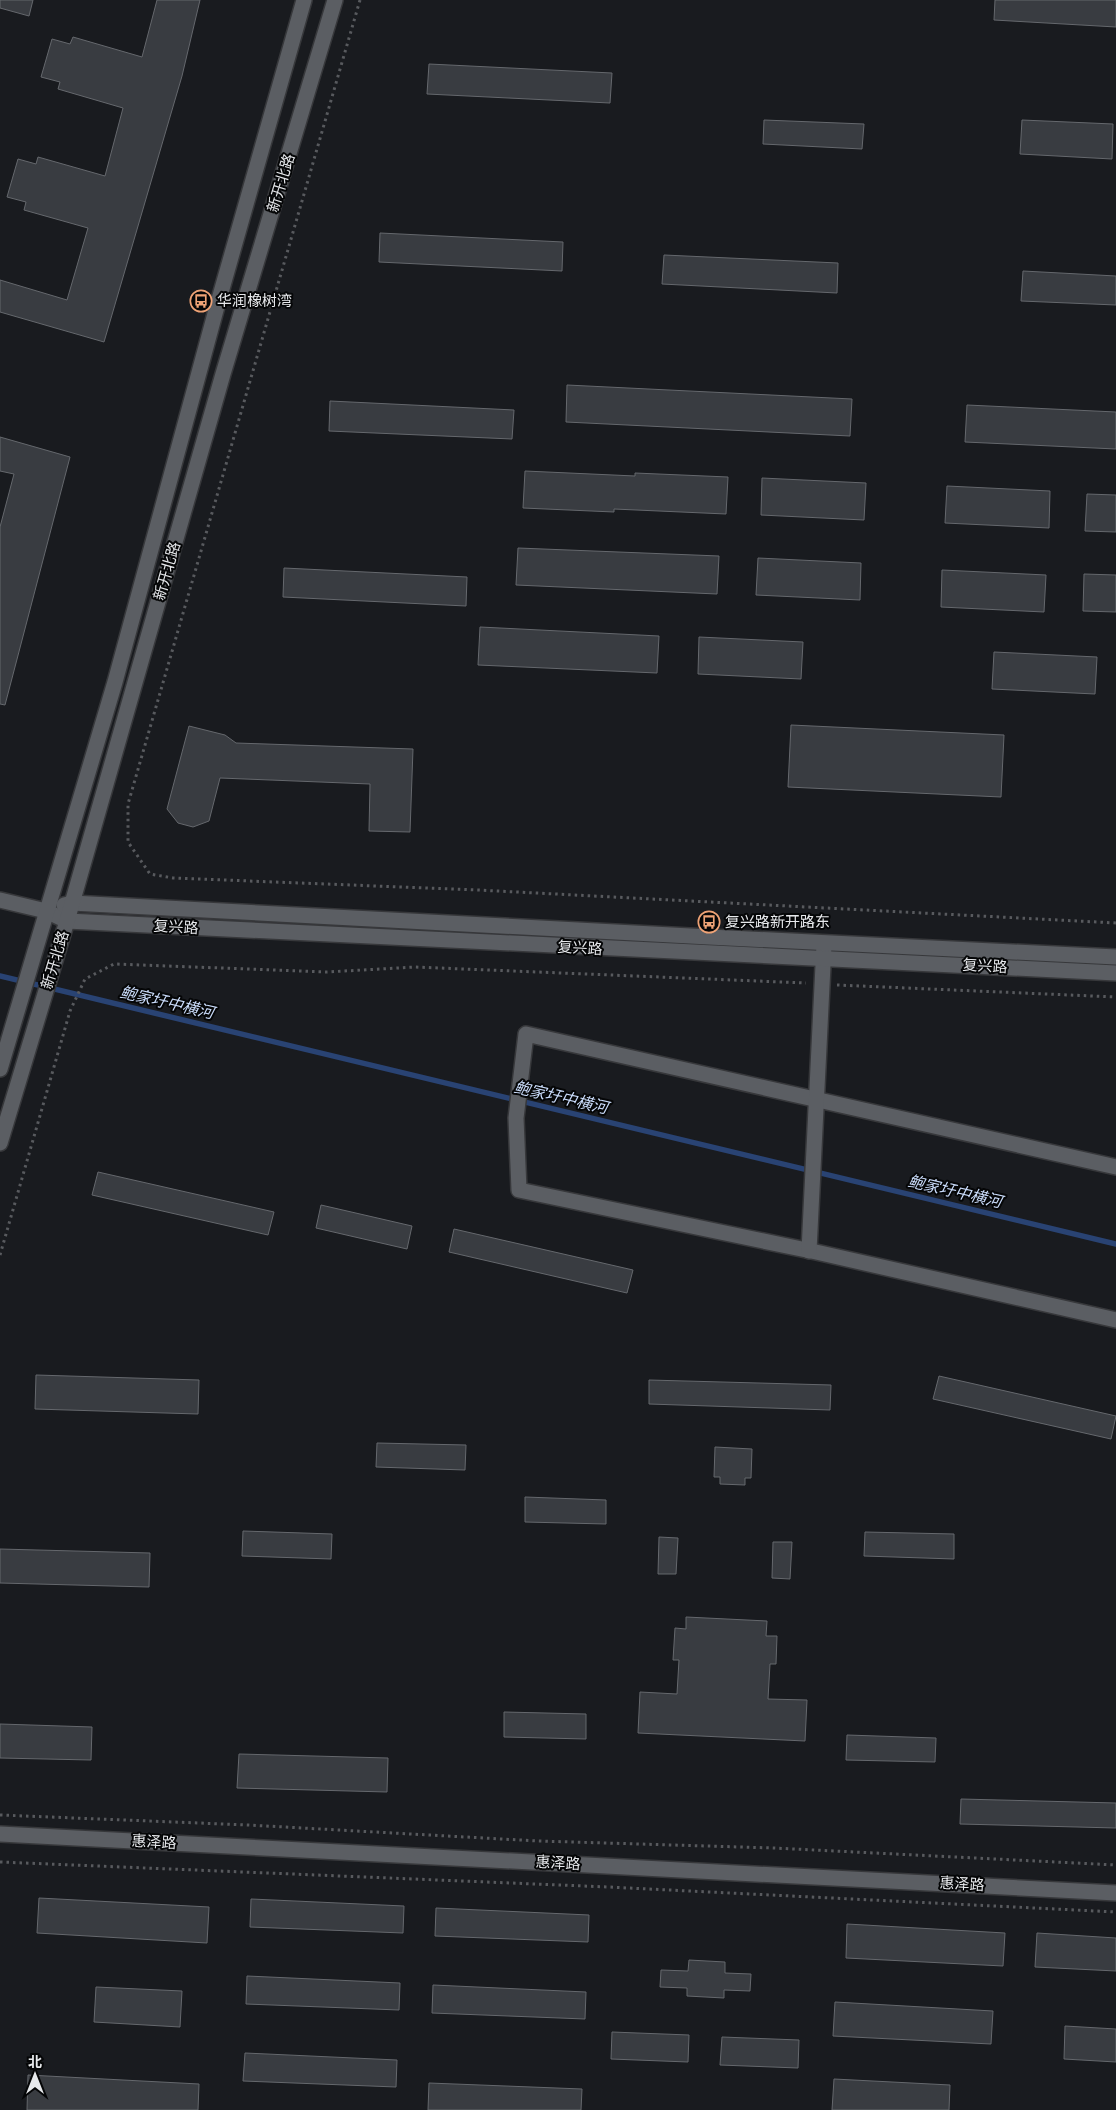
<svg xmlns="http://www.w3.org/2000/svg" width="1116" height="2110" font-family="'Source Serif 4','Noto Sans SC',serif">
  <style>
    .lines { fill: none; stroke-linecap: round; stroke-linejoin: round }
    .stream { stroke: #294373; stroke-width: 5.5 }
    .building { fill: #393c41; stroke: #65686d }
    .street-casing { stroke: #37383b; stroke-width: 18 }
    .secondary-casing { stroke: #37383b; stroke-width: 18 }
    .path { stroke: #585a5e; stroke-width: 3; stroke-dasharray: 2.5 4; stroke-linecap: butt }
    .street { stroke: #5b5e63; stroke-width: 15 }
    .secondary { stroke: #5b5e63; stroke-width: 15 }
    .labels { text-anchor: middle; stroke-width: 4; stroke-linejoin: round; paint-order: stroke }
    .street-label { font-size: 15px; fill: #e7e9ec; stroke: #050607 }
    .poi-label { font-size: 15px; fill: #e7e9ec; stroke: #050607; text-anchor: start }
    .water-label { font-size: 16px; font-style: italic; fill: #cbddfc; stroke: #050607 }
  </style>
  <rect width="100%" height="100%" fill="#191b1f"/>
  <g class="lines">
    <!-- stream -->
    <path class="stream" d="M 0,976 L 1116,1244"/>
  </g>
  <!-- building -->
  <g class="building">
    <path d="M 0,0 L 33,0 L 29,16 L 0,8 Z"/>
    <path d="M 157,0 L 200,0 L 182,76 L 104,342 L 0,312 L 0,280 L 67,300 L 88,228 L 24,210 L 26,202 L 7,197 L 18,159 L 36,164 L 38,157 L 105,176 L 123,108 L 58,89 L 60,82 L 41,77 L 52,39 L 70,44 L 73,37 L 142,57 Z"/>
    <path d="M 995,0 L 1116,0 L 1116,27 L 994,20 Z"/>
    <path d="M 429,64 L 612,73 L 610,103 L 427,94 Z"/>
    <path d="M 764,120 L 864,124 L 862,149 L 763,144 Z"/>
    <path d="M 1022,120 L 1113,124 L 1112,159 L 1020,154 Z"/>
    <path d="M 380,233 L 563,242 L 562,271 L 379,262 Z"/>
    <path d="M 664,255 L 838,263 L 837,293 L 662,284 Z"/>
    <path d="M 1023,271 L 1116,276 L 1116,305 L 1021,301 Z"/>
    <path d="M 567,385 L 852,399 L 850,436 L 566,422 Z"/>
    <path d="M 330,401 L 514,410 L 512,439 L 329,431 Z"/>
    <path d="M 967,405 L 1116,412 L 1116,449 L 965,442 Z"/>
    <path d="M 0,437 L 70,457 L 5,705 L 0,704 L 0,527 L 14,474 L 0,471 Z"/>
    <path d="M 525,471 L 635,476 L 635,473 L 728,477 L 726,514 L 614,509 L 614,512 L 523,508 Z"/>
    <path d="M 762,478 L 866,483 L 864,520 L 761,515 Z"/>
    <path d="M 947,486 L 1050,491 L 1049,528 L 945,523 Z"/>
    <path d="M 1087,494 L 1116,495 L 1116,532 L 1085,531 Z"/>
    <path d="M 518,548 L 719,556 L 717,594 L 516,585 Z"/>
    <path d="M 758,558 L 861,563 L 860,600 L 756,595 Z"/>
    <path d="M 284,568 L 467,577 L 466,606 L 283,597 Z"/>
    <path d="M 942,570 L 1046,575 L 1044,612 L 941,607 Z"/>
    <path d="M 1084,574 L 1116,575 L 1116,612 L 1083,611 Z"/>
    <path d="M 480,627 L 659,636 L 657,673 L 478,665 Z"/>
    <path d="M 699,637 L 803,642 L 801,679 L 698,674 Z"/>
    <path d="M 994,652 L 1097,657 L 1095,694 L 992,689 Z"/>
    <path d="M 791,725 L 1004,735 L 1001,797 L 788,787 Z"/>
    <path d="M 189,726 L 225,735 L 236,743 L 413,749 L 410,832 L 369,831 L 370,784 L 220,778 L 209,821 L 193,827 L 178,823 L 167,809 Z"/>
    <path d="M 98,1172 L 274,1212 L 268,1235 L 92,1195 Z"/>
    <path d="M 321,1205 L 412,1226 L 407,1249 L 316,1228 Z"/>
    <path d="M 454,1229 L 633,1270 L 627,1293 L 449,1252 Z"/>
    <path d="M 36,1375 L 199,1380 L 198,1414 L 35,1409 Z"/>
    <path d="M 939,1376 L 1116,1416 L 1111,1439 L 933,1399 Z"/>
    <path d="M 649,1380 L 831,1385 L 830,1410 L 649,1404 Z"/>
    <path d="M 377,1443 L 466,1445 L 465,1470 L 376,1467 Z"/>
    <path d="M 715,1447 L 752,1449 L 751,1478 L 745,1478 L 745,1485 L 720,1484 L 720,1477 L 714,1477 Z"/>
    <path d="M 525,1497 L 606,1500 L 606,1524 L 525,1522 Z"/>
    <path d="M 243,1531 L 332,1534 L 331,1559 L 242,1556 Z"/>
    <path d="M 865,1532 L 954,1534 L 954,1559 L 864,1556 Z"/>
    <path d="M 659,1537 L 678,1538 L 676,1574 L 658,1574 Z"/>
    <path d="M 773,1542 L 792,1542 L 790,1579 L 772,1578 Z"/>
    <path d="M 0,1549 L 150,1553 L 149,1587 L 0,1583 Z"/>
    <path d="M 686,1617 L 767,1621 L 766,1636 L 777,1636 L 776,1664 L 770,1664 L 768,1699 L 807,1700 L 805,1741 L 638,1733 L 640,1692 L 677,1694 L 679,1660 L 673,1660 L 675,1628 L 686,1629 Z"/>
    <path d="M 504,1712 L 586,1714 L 586,1739 L 504,1737 Z"/>
    <path d="M 0,1724 L 92,1727 L 91,1760 L 0,1758 Z"/>
    <path d="M 847,1735 L 936,1738 L 935,1762 L 846,1760 Z"/>
    <path d="M 239,1754 L 388,1758 L 387,1792 L 237,1788 Z"/>
    <path d="M 961,1799 L 1116,1803 L 1116,1828 L 960,1824 Z"/>
    <path d="M 39,1898 L 209,1907 L 207,1943 L 37,1933 Z"/>
    <path d="M 251,1899 L 404,1906 L 403,1933 L 250,1927 Z"/>
    <path d="M 436,1908 L 589,1915 L 588,1942 L 435,1936 Z"/>
    <path d="M 847,1924 L 1005,1933 L 1003,1966 L 846,1958 Z"/>
    <path d="M 1037,1933 L 1116,1938 L 1116,1971 L 1035,1967 Z"/>
    <path d="M 689,1960 L 725,1962 L 725,1973 L 751,1974 L 750,1991 L 724,1990 L 724,1998 L 687,1996 L 687,1988 L 660,1987 L 661,1970 L 688,1971 Z"/>
    <path d="M 247,1976 L 400,1983 L 399,2010 L 246,2004 Z"/>
    <path d="M 433,1985 L 586,1992 L 585,2019 L 432,2013 Z"/>
    <path d="M 96,1987 L 182,1991 L 180,2027 L 94,2022 Z"/>
    <path d="M 835,2002 L 993,2011 L 991,2044 L 833,2036 Z"/>
    <path d="M 1065,2026 L 1116,2029 L 1116,2062 L 1064,2059 Z"/>
    <path d="M 612,2032 L 689,2035 L 688,2062 L 611,2059 Z"/>
    <path d="M 722,2037 L 799,2040 L 798,2068 L 720,2065 Z"/>
    <path d="M 245,2053 L 397,2060 L 396,2087 L 243,2081 Z"/>
    <path d="M 28,2075 L 199,2084 L 198,2110 L 27,2110 Z"/>
    <path d="M 834,2079 L 950,2085 L 949,2110 L 832,2110 Z"/>
    <path d="M 429,2083 L 582,2089 L 581,2110 L 428,2110 Z"/>
  </g>
  <g class="lines">
    <!-- street casing -->
    <g class="street-casing">
      <g id="street">
        <path d="M 1116,1167 L 526,1034 L 516,1118 L 519,1190 L 816,1252 L 1116,1320"/>
        <path d="M 809,1251 L 824,945"/>
      </g>
    </g>
    <!-- secondary casing -->
    <g class="secondary-casing">
      <g id="secondary">
        <path d="M 0,900 L 46,911 L 67,921 L 1116,973"/>
        <path d="M 64,905 L 72,903 L 709,937 L 1116,957"/>
        <path d="M 0,1069 L 115,682 L 216,310 L 304,0"/>
        <path d="M 0,1143 L 67,921 L 223,374 L 335,0"/>
        <path d="M 0,1834 L 1116,1893"/>
      </g>
    </g>
    <!-- path -->
    <g class="path">
      <path d="M 360,0 L 128,804 L 128,842 L 150,874 L 173,878 L 478,890 L 1116,923"/>
      <path d="M 837,985 L 1116,997"/>
      <path d="M 0,1255 L 70,1011 L 85,979 L 114,964 L 327,972 L 415,967 L 806,983"/>
      <path d="M 0,1815 L 248,1825 L 538,1841 L 774,1848 L 1116,1865"/>
      <path d="M 0,1862 L 608,1887 L 1116,1912"/>
    </g>
    <!-- street -->
    <use href="#street" class="street"/>
    <!-- secondary -->
    <use href="#secondary" class="secondary"/>
  </g>
  <!-- icons -->
  <defs>
    <g id="bus-ring" transform="scale(1.125)"><circle r="9.5" fill="#050607" stroke="#efa376" stroke-width="1.5"/><path d="M-5-6H5V4H4V6H2V4H-2V6H-4V4H-5ZM-3.5-4V0h7V-4ZM-3.5 1.2v1.5H-2V1.2ZM2 1.2v1.5H3.5V1.2Z" fill="#efa376"/></g>
  </defs>
  <g fill-rule="evenodd">
    <use href="#bus-ring" x="201" y="301"/>
    <use href="#bus-ring" x="709" y="922"/>
  </g>
  <g class="labels">
    <!-- street labels -->
    <g class="street-label">
      <text transform="translate(281 183) rotate(-73)" y="5">新开北路</text>
      <text transform="translate(167 571) rotate(-74)" y="5">新开北路</text>
      <text transform="translate(176 927) rotate(3)" y="5">复兴路</text>
      <text transform="translate(580 948) rotate(3)" y="5">复兴路</text>
      <text transform="translate(55 960) rotate(-73)" y="5">新开北路</text>
      <text transform="translate(985 966) rotate(3)" y="5">复兴路</text>
      <text transform="translate(154 1842) rotate(3)" y="5">惠泽路</text>
      <text transform="translate(558 1863) rotate(3)" y="5">惠泽路</text>
      <text transform="translate(962 1884) rotate(3)" y="5">惠泽路</text>
    </g>
    <!-- poi labels -->
    <g class="poi-label">
      <text x="217" y="306">华润橡树湾</text>
      <text x="725" y="927">复兴路新开路东</text>
    </g>
    <!-- water labels -->
    <g class="water-label">
      <text transform="translate(167 1002) rotate(13)" y="6">鲍家圩中横河</text>
      <text transform="translate(561 1097) rotate(13)" y="6">鲍家圩中横河</text>
      <text transform="translate(955 1191) rotate(13)" y="6">鲍家圩中横河</text>
    </g>
  </g>
  <!-- north arrow -->
  <g transform="translate(35 2075)" stroke="#050607" stroke-width="4" paint-order="stroke">
  <path d="M0-4L9 19L0 12L-9 19Z" fill="#e7e9ec"/>
  <text y="-8" font-size="14" font-weight="bold" text-anchor="middle" fill="#e7e9ec">北</text>
  </g>
</svg>
